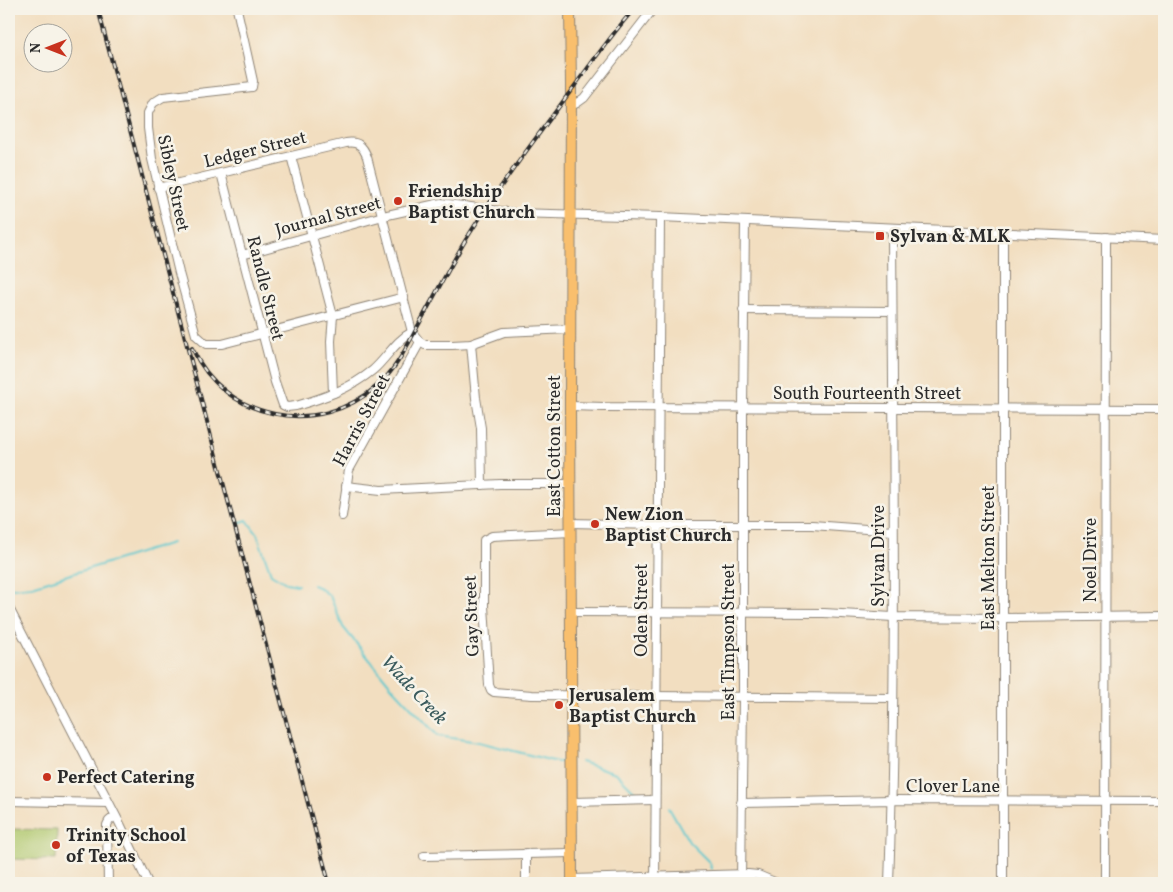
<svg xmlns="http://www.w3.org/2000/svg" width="1173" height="892" font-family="Vollkorn,serif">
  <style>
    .green { fill: #afc76c; stroke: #6d794c }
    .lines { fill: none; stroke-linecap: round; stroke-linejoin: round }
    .stream { stroke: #5ac7cd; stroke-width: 2 }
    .minor-casing { stroke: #8e8476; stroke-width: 10 }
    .major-casing { stroke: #8e8476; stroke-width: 12 }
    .minor { stroke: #fff; stroke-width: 8 }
    .major { stroke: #f9bf6d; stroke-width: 10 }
    .rail-casing { stroke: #2b2b2b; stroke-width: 4 }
    .rail { stroke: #f7f3e8; stroke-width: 2; stroke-dasharray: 5.5; stroke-linecap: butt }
    .poi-dot { fill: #c8321e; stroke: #f7f3e8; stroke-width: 2 }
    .labels { text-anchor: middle; stroke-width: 5; stroke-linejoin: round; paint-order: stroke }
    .street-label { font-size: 18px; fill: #2b2b2b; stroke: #f7f3e8 }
    .poi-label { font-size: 18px; font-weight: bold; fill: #2b2b2b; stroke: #f7f3e8; text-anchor: start }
    .water-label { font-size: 19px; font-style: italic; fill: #395a5c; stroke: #f7f3e8 }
  </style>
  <rect width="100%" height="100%" fill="#f7f3e8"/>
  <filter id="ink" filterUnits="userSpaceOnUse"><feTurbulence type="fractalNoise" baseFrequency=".02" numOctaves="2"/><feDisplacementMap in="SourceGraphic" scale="10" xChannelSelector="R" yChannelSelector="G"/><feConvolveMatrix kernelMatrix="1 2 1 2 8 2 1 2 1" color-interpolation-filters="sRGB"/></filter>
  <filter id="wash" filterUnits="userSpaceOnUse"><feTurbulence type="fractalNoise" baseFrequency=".0096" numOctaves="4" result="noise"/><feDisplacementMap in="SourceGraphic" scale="20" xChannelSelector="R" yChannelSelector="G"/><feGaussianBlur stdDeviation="1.12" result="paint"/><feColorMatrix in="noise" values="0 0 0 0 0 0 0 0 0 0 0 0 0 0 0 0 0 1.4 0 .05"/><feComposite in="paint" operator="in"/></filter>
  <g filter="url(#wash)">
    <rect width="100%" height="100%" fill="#f2dec0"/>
    <!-- green -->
    <path class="green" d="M 9,829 L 57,830 L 56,860 L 9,859 Z"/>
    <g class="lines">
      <!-- stream -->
      <g class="stream">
        <path d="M 238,523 L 247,520 L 257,534 L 271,574 L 286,583 L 298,585"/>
        <path d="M 313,585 L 320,588 L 330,596 L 343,627 L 392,687 L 438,736 L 479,742 L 557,762 L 564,762"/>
        <path d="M 12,588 L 32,586 L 172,543"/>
        <path d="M 581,762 L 616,773 L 635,792 L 649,795"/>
        <path d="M 669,807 L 689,842 L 710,863 L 711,869"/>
        <path d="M 712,880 L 713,883"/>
      </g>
    </g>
  </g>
  <g filter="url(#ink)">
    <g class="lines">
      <!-- minor casing -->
      <g class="minor-casing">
        <g id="minor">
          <path d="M 237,9 L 253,81 L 252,87 L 163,97 L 153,103 L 148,113 L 148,128 L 152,159 L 179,273 L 196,335 L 206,344 L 222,344 L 404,297"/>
          <path d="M 571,106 L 577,103 L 584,98 L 653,9"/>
          <path d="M 291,156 L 333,316 L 331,341 L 333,393"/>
          <path d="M 221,173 L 275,382 L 283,405 L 287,407 L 296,406 C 323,398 350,389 373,370 C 386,359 396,340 412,332"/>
          <path d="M 158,188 L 346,143 C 358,141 363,146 367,157 L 412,332 L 420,342 L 425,345 L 452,345 L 471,344 L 504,332 L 570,329"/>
          <path d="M 242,255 L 383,216 L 441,203 L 515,213 L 660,217 L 1164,240"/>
          <path d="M 743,310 L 892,311"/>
          <path d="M 471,344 L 476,398 L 481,428 L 482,485"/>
          <path d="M 570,406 L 604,407 L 1164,409"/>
          <path d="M 346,486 L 381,490 L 500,484 L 570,484"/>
          <path d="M 342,516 L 349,470 L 420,342"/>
          <path d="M 571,523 L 657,525 L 812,525 L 893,531"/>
          <path d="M 571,532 L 492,536 L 484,540 L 484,606 L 489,685 L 491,690 L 494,692 L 532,695 L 892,698"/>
          <path d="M 9,608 L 120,824 L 148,883"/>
          <path d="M 571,612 L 824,613 L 893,617 L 1002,618 L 1164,616"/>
          <path d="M 9,801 L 108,803"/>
          <path d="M 572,802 L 655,800"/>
          <path d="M 741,803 L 892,800 L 1164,801"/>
          <path d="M 526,853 L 526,883"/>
          <path d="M 424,856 L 572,853"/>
          <path d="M 572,879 L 748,874 L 758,875 L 777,883"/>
          <path d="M 108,883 L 107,825 L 109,821 L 115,816"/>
          <path d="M 655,883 L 660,217"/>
          <path d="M 741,883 L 743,697 L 743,407 L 745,221"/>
          <path d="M 889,883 C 897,665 893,446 892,228"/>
          <path d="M 1003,883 L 1003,232"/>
          <path d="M 1105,883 L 1106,237"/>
        </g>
      </g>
      <!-- major casing -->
      <g class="major-casing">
        <path id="major" d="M 570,9 L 571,85 L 570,406 L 572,883"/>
      </g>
      <!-- minor -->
      <use href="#minor" class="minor"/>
      <!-- major -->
      <use href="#major" class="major"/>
      <!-- rail casing -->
      <g class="rail-casing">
        <g id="rail">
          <path d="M 98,9 L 329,883"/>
          <path d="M 192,348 C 225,421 318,438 377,386 C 396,370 407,346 419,324 C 434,297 449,268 465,241 C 496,191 532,143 567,96 C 589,67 610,36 634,9"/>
        </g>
      </g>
      <!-- rail -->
      <use href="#rail" class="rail"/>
    </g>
  </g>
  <!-- markers -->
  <g class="poi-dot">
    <circle cx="398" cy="201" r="5"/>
    <rect x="875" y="231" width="10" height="10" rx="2.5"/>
    <circle cx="595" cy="524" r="5"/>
    <circle cx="559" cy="705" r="5"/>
    <circle cx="47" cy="777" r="5"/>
    <circle cx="56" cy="845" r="5"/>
  </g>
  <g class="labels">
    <!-- street labels -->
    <g class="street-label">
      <text transform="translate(255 149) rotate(-14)" y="6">Ledger Street</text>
      <text transform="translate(174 183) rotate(78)" y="6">Sibley Street</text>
      <text transform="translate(328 216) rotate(-15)" y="6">Journal Street</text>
      <text transform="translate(266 288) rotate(76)" y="6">Randle Street</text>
      <text x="867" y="399">South Fourteenth Street</text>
      <text transform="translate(361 420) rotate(-62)" y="6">Harris Street</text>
      <text transform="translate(554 446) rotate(-90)" y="6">East Cotton Street</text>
      <text transform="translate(878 556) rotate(-90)" y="6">Sylvan Drive</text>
      <text transform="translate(988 558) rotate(-90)" y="6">East Melton Street</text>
      <text transform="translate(1090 560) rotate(-90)" y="6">Noel Drive</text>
      <text transform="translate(641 610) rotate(-90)" y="6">Oden Street</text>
      <text transform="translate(471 616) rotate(-92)" y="6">Gay Street</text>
      <text transform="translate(728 642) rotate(-90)" y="6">East Timpson Street</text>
      <text x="953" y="792">Clover Lane</text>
    </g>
    <!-- poi labels -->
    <g class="poi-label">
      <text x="408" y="197">Friendship<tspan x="408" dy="21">Baptist Church</tspan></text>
      <text x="890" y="242">Sylvan &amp; MLK</text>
      <text x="605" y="520">New Zion<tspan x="605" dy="21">Baptist Church</tspan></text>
      <text x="569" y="701">Jerusalem<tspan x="569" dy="21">Baptist Church</tspan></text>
      <text x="57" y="783">Perfect Catering</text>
      <text x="66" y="841">Trinity School<tspan x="66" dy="21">of Texas</tspan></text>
    </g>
    <!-- water labels -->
    <g class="water-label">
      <text transform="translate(415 689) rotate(47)" y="7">Wade Creek</text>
    </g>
  </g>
  <!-- margin -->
  <rect width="1173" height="892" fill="none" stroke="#f7f3e8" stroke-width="30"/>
  <!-- north arrow -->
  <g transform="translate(48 48) rotate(270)"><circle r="24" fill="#f7f3e8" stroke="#a5a39c"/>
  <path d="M0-4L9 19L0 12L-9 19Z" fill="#c8321e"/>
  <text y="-8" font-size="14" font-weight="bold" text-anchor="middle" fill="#2b2b2b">N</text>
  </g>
</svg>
